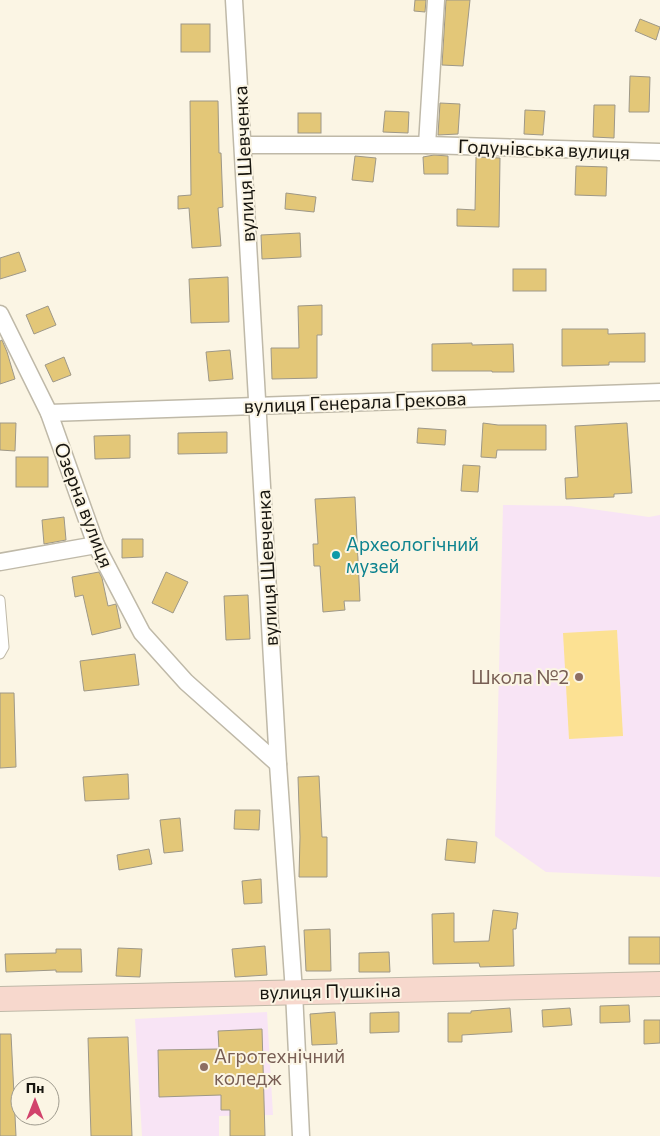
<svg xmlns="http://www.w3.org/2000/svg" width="660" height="1136" font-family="Commissioner,sans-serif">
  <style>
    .education { fill: #f8e4f5 }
    .green { fill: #fce193 }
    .building { fill: #e3c778; stroke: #9e9888 }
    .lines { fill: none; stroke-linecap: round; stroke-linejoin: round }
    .lane-casing { stroke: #bfb9a8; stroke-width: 11 }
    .street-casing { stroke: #bfb9a8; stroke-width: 19 }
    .secondary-casing { stroke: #bfb9a8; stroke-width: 26 }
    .lane { stroke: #fff; stroke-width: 9 }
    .street { stroke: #fff; stroke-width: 16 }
    .secondary { stroke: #f7d8cd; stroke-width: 24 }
    .culture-dot { fill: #0f9aa8; stroke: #fbf5e4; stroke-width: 2 }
    .education-dot { fill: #8d6e63; stroke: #fbf5e4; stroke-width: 2 }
    .labels { text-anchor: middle; stroke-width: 4; stroke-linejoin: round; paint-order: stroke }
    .street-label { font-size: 19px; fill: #181610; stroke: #fbf5e4 }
    .culture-label { font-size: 19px; fill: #0d838f; stroke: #fbf5e4; text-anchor: start }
    .education-label { font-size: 19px; fill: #785e54; stroke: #fbf5e4; text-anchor: end }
  </style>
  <rect width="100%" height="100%" fill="#fbf5e4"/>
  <!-- education -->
  <g class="education">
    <path d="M 503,505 L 570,506 L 649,517 L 660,515 L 660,877 L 546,872 L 495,836 Z"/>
    <path d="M 267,1012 L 273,1115 L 219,1116 L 219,1136 L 142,1136 L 135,1019 Z"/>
  </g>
  <!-- green -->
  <path class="green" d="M 617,630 L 623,736 L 569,739 L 563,633 Z"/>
  <!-- building -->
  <g class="building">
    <path d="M 415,0 L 426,0 L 425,12 L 414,11 Z"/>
    <path d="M 446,0 L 470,0 L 463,66 L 442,65 Z"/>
    <path d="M 640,19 L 660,27 L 656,40 L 635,31 Z"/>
    <rect x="181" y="24" width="29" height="28"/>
    <path d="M 630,76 L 650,77 L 649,112 L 629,112 Z"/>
    <path d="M 190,101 L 218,101 L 219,153 L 221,153 L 223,207 L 218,208 L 221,246 L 192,248 L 189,208 L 178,209 L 178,196 L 191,195 Z"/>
    <path d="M 440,103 L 460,104 L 458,134 L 438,135 Z"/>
    <path d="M 594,105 L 615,105 L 614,138 L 593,137 Z"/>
    <path d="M 525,110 L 545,111 L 543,135 L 524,134 Z"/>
    <path d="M 385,111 L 409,112 L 408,133 L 383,132 Z"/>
    <rect x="298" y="113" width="23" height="20"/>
    <path d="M 434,155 L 448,156 L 448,174 L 424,174 L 423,157 Z"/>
    <path d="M 355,156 L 376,158 L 373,182 L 352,180 Z"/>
    <path d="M 476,157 L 500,158 L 499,227 L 457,226 L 457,209 L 475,210 Z"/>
    <path d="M 576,166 L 607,167 L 606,196 L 575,195 Z"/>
    <path d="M 286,193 L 316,197 L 314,212 L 285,209 Z"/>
    <path d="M 300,233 L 301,257 L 262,259 L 261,235 Z"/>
    <path d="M 19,252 L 26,271 L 0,279 L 0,258 Z"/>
    <rect x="513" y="269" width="33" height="22"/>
    <path d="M 228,277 L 229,322 L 191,323 L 189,279 Z"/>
    <path d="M 322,305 L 322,335 L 317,335 L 317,378 L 272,379 L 271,348 L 299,348 L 298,306 Z"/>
    <path d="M 48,306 L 56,325 L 34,334 L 26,315 Z"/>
    <path d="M 562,329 L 608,329 L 608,334 L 645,333 L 645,362 L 609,362 L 609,365 L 562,366 Z"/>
    <path d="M 2,340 L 7,352 L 15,379 L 0,384 L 0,341 Z"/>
    <path d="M 472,343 L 472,345 L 513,344 L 514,372 L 492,372 L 492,371 L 432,371 L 432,344 Z"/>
    <path d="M 230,350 L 233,379 L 209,381 L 206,352 Z"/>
    <path d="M 64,357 L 71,375 L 53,382 L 45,365 Z"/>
    <path d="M 0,423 L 16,423 L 15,451 L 0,450 Z"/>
    <path d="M 483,423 L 498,425 L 546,425 L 546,450 L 497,450 L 496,458 L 481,457 Z"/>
    <path d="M 627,423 L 632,493 L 614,494 L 614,497 L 566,499 L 565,478 L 578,477 L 575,426 Z"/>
    <path d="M 418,428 L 446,430 L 445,445 L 417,443 Z"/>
    <path d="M 227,432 L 227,453 L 178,454 L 178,433 Z"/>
    <path d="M 130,435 L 130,458 L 95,459 L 94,436 Z"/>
    <rect x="16" y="457" width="32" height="30"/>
    <path d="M 463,465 L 480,466 L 478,492 L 461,491 Z"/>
    <path d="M 355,497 L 360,601 L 344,601 L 345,610 L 323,612 L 320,566 L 314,566 L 313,544 L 318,544 L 315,499 Z"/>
    <path d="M 64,517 L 66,540 L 44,544 L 42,520 Z"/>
    <path d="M 122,539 L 143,539 L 143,557 L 122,558 Z"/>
    <path d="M 99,572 L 102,578 L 108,606 L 116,604 L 121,628 L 92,635 L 83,595 L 75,597 L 72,577 Z"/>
    <path d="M 166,572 L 188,582 L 173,613 L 152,603 Z"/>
    <path d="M 248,595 L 250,639 L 226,640 L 224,596 Z"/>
    <path d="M 135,654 L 139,685 L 84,691 L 80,661 Z"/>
    <path d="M 0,693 L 14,693 L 16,767 L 0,768 Z"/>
    <path d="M 128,774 L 129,799 L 85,801 L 83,777 Z"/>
    <path d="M 319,776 L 322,837 L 327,837 L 327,877 L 299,877 L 300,837 L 298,777 Z"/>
    <path d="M 235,810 L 260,810 L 259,830 L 234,829 Z"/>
    <path d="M 180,818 L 183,851 L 164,853 L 160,820 Z"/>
    <path d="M 447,839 L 477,842 L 475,863 L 445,860 Z"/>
    <path d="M 149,849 L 152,864 L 119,870 L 117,855 Z"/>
    <path d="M 261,879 L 262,903 L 244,904 L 242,881 Z"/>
    <path d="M 493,910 L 518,913 L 516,929 L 513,929 L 514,966 L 480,967 L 479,963 L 433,964 L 432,914 L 454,913 L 454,942 L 489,941 Z"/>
    <path d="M 330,929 L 331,971 L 306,971 L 304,930 Z"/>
    <rect x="629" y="937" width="31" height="27"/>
    <path d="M 265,946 L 267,975 L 235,977 L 232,949 Z"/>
    <path d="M 118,948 L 142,949 L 140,977 L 116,976 Z"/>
    <path d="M 56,949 L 81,949 L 82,972 L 56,972 L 56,970 L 6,972 L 5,954 L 56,953 Z"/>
    <path d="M 389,952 L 390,972 L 359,972 L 359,953 Z"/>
    <path d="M 629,1005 L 630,1022 L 600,1023 L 600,1006 Z"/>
    <path d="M 510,1008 L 512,1032 L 462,1035 L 462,1042 L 448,1042 L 448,1013 L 471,1013 L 471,1011 Z"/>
    <path d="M 570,1008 L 572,1025 L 543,1027 L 542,1010 Z"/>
    <path d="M 335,1012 L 337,1044 L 312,1045 L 310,1014 Z"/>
    <path d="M 399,1012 L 399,1032 L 370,1033 L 370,1013 Z"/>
    <path d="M 644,1020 L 660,1020 L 660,1043 L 644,1044 Z"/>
    <path d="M 262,1029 L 265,1136 L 230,1136 L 230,1110 L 221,1110 L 221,1095 L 159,1097 L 158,1050 L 219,1049 L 218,1031 Z"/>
    <path d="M 0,1034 L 11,1034 L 16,1136 L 0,1136 Z"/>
    <path d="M 128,1037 L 132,1136 L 91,1136 L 88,1038 Z"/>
  </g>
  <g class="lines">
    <!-- lane casing -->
    <g class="lane-casing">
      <path id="lane" d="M 0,600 L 4,647 L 0,654"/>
    </g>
    <!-- street casing -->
    <g class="street-casing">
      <g id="street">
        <path d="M 234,0 L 278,764 L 294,992 L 301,1136"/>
        <path d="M 243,145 L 427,145 L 660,152"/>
        <path d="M 427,145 L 436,0"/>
        <path d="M 0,314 L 49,413 L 96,545 L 142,633 L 186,682 L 278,764"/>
        <path d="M 49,413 L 660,392"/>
        <path d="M 0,562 L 96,545"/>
      </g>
    </g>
    <!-- secondary casing -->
    <g class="secondary-casing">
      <path id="secondary" d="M 0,999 L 660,984"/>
    </g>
    <!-- lane -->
    <use href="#lane" class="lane"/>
    <!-- street -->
    <use href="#street" class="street"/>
    <!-- secondary -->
    <use href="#secondary" class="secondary"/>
  </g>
  <!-- markers -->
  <circle class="culture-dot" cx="336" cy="555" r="5"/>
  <g class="education-dot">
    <circle cx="579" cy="677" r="5"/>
    <circle cx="204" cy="1067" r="5"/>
  </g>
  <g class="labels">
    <!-- street labels -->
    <g class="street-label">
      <text transform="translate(544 149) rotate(2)" y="7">Годунівська вулиця</text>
      <text transform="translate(244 164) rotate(-93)" y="7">вулиця Шевченка</text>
      <text transform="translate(355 402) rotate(-2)" y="7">вулиця Генерала Грекова</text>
      <text transform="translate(84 505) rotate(69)" y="7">Озерна вулиця</text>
      <text transform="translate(267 568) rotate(-93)" y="7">вулиця Шевченка</text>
      <text transform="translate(330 991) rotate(-1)" y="7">вулиця Пушкіна</text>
    </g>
    <!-- culture labels -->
    <g class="culture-label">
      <text x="346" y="551">Археологічний<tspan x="346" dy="22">музей</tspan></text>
    </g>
    <!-- education labels -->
    <g class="education-label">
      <text x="569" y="684">Школа №2</text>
      <text x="214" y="1063" text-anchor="start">Агротехнічний<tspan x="214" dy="22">коледж</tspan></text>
    </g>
  </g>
  <!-- north arrow -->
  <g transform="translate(35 1101)"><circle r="24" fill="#fbf5e4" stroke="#a09c8f"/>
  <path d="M0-4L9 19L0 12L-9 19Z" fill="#d1426b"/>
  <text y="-8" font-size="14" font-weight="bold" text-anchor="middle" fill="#181610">Пн</text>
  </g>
</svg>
